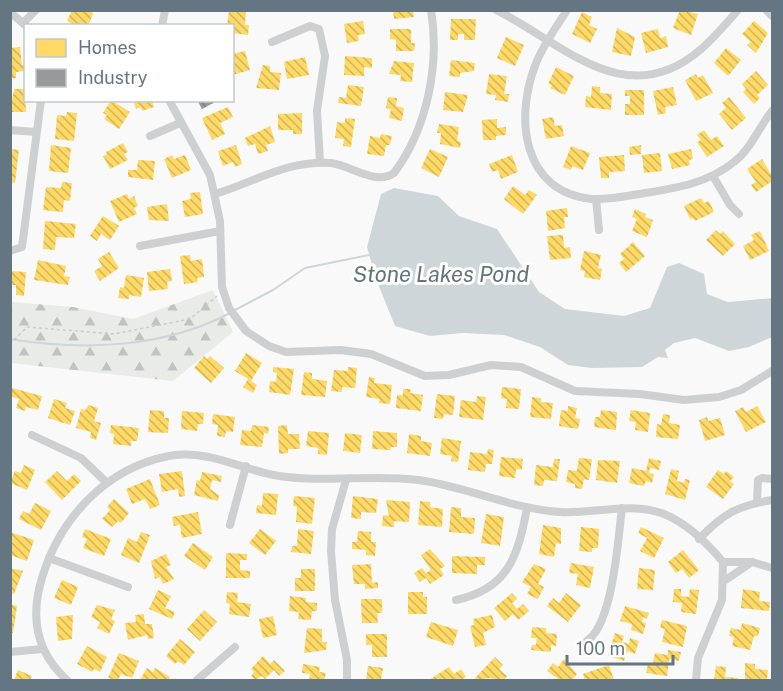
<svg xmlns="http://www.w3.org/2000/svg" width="783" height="691" font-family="'Public Sans',sans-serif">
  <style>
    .forest { fill: url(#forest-firs) }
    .water { fill: #ced6d9 }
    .homes { fill: url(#homes-back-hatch) }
    .industry { fill: url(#industry-back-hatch) }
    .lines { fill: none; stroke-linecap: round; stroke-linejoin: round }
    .stream { stroke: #ced6d9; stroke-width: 2 }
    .path { stroke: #cbcccd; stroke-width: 1.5; stroke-dasharray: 3 3; stroke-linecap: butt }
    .minor { stroke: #cecfd0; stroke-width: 8 }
    .labels { text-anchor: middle; stroke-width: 6; stroke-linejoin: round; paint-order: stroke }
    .water-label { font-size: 22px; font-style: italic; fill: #60757c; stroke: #fff }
  </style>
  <defs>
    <pattern id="forest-firs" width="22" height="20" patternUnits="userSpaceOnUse" patternTransform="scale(1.5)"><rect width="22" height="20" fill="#e8ebe6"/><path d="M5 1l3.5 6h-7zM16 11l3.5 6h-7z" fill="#c0c3c0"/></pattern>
    <pattern id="homes-back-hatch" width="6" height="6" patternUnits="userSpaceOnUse" patternTransform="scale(1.5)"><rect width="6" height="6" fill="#ffd966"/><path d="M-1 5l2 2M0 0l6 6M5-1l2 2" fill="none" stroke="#d2b559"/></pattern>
    <pattern id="industry-back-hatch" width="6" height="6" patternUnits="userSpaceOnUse" patternTransform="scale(1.5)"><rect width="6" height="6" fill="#999"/><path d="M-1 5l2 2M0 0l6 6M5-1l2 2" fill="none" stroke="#808182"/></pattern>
  </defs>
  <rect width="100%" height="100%" fill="#f9f9f9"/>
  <!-- forest -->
  <path class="forest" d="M 213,290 L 233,332 L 173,381 L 11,363 L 11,302 L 73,307 L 133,319 Z"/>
  <!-- water -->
  <path class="water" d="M 394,188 L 438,196 L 459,216 L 497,229 L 539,292 L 565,309 L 624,316 L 650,308 L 667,267 L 679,263 L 704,274 L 707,294 L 728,302 L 772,298 L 772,337 L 749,347 L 729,351 L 695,338 L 674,343 L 665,350 L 668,358 L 658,357 L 642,367 L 592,368 L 568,365 L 540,347 L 504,335 L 463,333 L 430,336 L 395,326 L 376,279 L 367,247 L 381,194 Z"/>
  <!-- homes -->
  <g class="homes">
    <path d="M 72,10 L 91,10 L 93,14 L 88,26 L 76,26 L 67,21 Z"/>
    <path d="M 229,10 L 246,12 L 245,25 L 249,25 L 248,35 L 232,33 L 232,26 L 227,26 Z"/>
    <path d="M 393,10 L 413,10 L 414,17 L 394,19 Z"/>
    <path d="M 680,10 L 698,14 L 691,35 L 673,28 Z"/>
    <path d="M 582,12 L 592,17 L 589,25 L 597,29 L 590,43 L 572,34 Z"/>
    <path d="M 451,19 L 476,19 L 475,40 L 464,40 L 464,34 L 458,34 L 458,40 L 450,40 Z"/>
    <path d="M 363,21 L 365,34 L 358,35 L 359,41 L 347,43 L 344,24 Z"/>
    <path d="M 754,21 L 768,33 L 756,53 L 747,45 L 751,42 L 742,34 Z"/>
    <path d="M 617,28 L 635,37 L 631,56 L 612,52 Z"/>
    <path d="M 390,29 L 411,29 L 411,43 L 415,43 L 414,51 L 396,51 L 396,40 L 390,39 Z"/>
    <path d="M 658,29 L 660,38 L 666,36 L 668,47 L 646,53 L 641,33 Z"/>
    <path d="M 506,37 L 524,45 L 515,66 L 497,58 Z"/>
    <path d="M 20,47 L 22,65 L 26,64 L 26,71 L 16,72 L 16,78 L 10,79 L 10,48 Z"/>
    <path d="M 726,48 L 741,60 L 728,76 L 714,63 Z"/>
    <path d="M 245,51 L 250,70 L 232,75 L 232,54 Z"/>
    <path d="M 345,56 L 372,58 L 372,68 L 364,67 L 364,76 L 344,75 Z"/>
    <path d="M 305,57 L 309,75 L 287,79 L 284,62 Z"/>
    <path d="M 451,60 L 475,63 L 474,71 L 460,73 L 460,77 L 449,76 Z"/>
    <path d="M 394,61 L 414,63 L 412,82 L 400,81 L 401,75 L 389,74 Z"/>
    <path d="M 263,65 L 270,66 L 270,72 L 281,73 L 279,90 L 256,88 Z"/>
    <path d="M 556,67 L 574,76 L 565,95 L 550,88 L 552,85 L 548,84 Z"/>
    <path d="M 756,71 L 768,85 L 757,95 L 760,98 L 754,104 L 743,92 L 746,89 L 742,84 Z"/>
    <path d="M 489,74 L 507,76 L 504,94 L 509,94 L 508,102 L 495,100 L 496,95 L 486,94 Z"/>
    <path d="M 696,74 L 698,78 L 703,75 L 713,93 L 696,101 L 685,80 Z"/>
    <path d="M 348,85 L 364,87 L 361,106 L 338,103 L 339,97 L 346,98 Z"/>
    <path d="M 592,86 L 600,87 L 600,93 L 612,94 L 611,110 L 585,107 L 586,96 L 591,97 Z"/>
    <path d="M 673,87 L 677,105 L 665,107 L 666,113 L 658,115 L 653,91 Z"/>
    <path d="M 14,89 L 25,89 L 26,112 L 10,112 Z"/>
    <path d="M 625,90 L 644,90 L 644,115 L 625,115 L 625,104 L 630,104 L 630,96 L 625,96 Z"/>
    <path d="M 445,92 L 468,95 L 463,112 L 443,110 Z"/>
    <path d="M 388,97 L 397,98 L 396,106 L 404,108 L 402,121 L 389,118 L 391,109 L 386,108 Z"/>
    <path d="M 729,97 L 746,118 L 732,130 L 719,114 L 726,108 L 722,103 Z"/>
    <path d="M 111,100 L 130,112 L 119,129 L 104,119 L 107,115 L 103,113 Z"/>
    <path d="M 137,100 L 152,100 L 154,107 L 142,111 L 141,107 L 136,109 L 134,103 Z"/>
    <path d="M 228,107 L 233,117 L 220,123 L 225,134 L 212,140 L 202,118 Z"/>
    <path d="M 67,112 L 77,113 L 74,141 L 55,139 L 57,115 L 66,116 Z"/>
    <path d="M 302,113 L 302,134 L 293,134 L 293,130 L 278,130 L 278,114 Z"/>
    <path d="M 553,117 L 555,126 L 562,125 L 564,136 L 546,139 L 542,119 Z"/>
    <path d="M 345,118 L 355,119 L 351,147 L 343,146 L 344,139 L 335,138 L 337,122 L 345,123 Z"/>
    <path d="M 497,119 L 497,128 L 506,127 L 506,135 L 496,136 L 496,140 L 483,140 L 482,120 Z"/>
    <path d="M 439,124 L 459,127 L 457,141 L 461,142 L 460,148 L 440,144 L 441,133 L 437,133 Z"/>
    <path d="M 270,126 L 275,142 L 266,145 L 268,151 L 258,154 L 255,144 L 248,146 L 245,138 Z"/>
    <path d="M 704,130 L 711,140 L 717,136 L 724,146 L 707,157 L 697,142 L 701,140 L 697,135 Z"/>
    <path d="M 381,134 L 392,136 L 390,145 L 386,145 L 384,156 L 367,154 L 370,136 L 380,138 Z"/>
    <path d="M 123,143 L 128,152 L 124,154 L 128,160 L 110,169 L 103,156 L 107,154 L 106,152 Z"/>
    <path d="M 51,145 L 71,148 L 68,173 L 49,171 Z"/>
    <path d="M 236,145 L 242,164 L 235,167 L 233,162 L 223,166 L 218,151 Z"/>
    <path d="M 641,145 L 641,154 L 630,155 L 629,147 Z"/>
    <path d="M 571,146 L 590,153 L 583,170 L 572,166 L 571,170 L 563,167 Z"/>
    <path d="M 10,149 L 19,150 L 15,183 L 10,182 Z"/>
    <path d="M 430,149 L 448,157 L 439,177 L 421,168 Z"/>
    <path d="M 691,149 L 693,159 L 689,160 L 690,165 L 672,169 L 668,154 Z"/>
    <path d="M 660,153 L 662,171 L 644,173 L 642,155 Z"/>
    <path d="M 172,155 L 174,159 L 185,155 L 191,170 L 172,178 L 164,159 Z"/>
    <path d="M 512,155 L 518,172 L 501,179 L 498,170 L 492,172 L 489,164 Z"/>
    <path d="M 624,155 L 625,171 L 609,172 L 609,178 L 601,178 L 599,157 Z"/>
    <path d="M 762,159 L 772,176 L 772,181 L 756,192 L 751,185 L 756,182 L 747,169 Z"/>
    <path d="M 138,160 L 155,161 L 153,180 L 128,177 L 128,170 L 137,170 Z"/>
    <path d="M 62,182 L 72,183 L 70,201 L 64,200 L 63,212 L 43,210 L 46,187 L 61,188 Z"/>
    <path d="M 513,186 L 525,195 L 529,190 L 537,195 L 523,214 L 504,199 Z"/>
    <path d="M 200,192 L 203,214 L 185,217 L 182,201 L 191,199 L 190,193 Z"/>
    <path d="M 127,194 L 129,199 L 134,196 L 138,206 L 134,208 L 137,214 L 119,222 L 110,201 Z"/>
    <path d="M 701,198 L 704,203 L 709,201 L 714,212 L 695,221 L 693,218 L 690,219 L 684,206 Z"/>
    <path d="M 167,204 L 169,221 L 149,220 L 147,207 Z"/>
    <path d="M 567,208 L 568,217 L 564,217 L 565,228 L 548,231 L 546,211 Z"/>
    <path d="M 635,209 L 646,214 L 645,217 L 653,220 L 647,237 L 632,231 L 637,219 L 632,217 Z"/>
    <path d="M 103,216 L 119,226 L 110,240 L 101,234 L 97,241 L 90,236 Z"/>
    <path d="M 45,221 L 76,224 L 74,238 L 56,237 L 55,250 L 43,249 Z"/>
    <path d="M 716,230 L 720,234 L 723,231 L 735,244 L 723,256 L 706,240 Z"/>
    <path d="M 760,231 L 769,251 L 750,260 L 743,246 L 754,240 L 751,235 Z"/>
    <path d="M 563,235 L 564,248 L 570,247 L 571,258 L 550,260 L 547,236 Z"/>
    <path d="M 633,242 L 645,256 L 626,272 L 619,263 L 624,259 L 620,254 Z"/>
    <path d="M 584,251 L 601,255 L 598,268 L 602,269 L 600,280 L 584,277 L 585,271 L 580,270 Z"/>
    <path d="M 109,252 L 119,268 L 100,281 L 94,271 L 102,266 L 98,259 Z"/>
    <path d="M 190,255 L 191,261 L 202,259 L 204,277 L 197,278 L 198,282 L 184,284 L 180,256 Z"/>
    <path d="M 38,260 L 66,266 L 64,276 L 70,277 L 68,285 L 34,280 Z"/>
    <path d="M 170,269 L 172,281 L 167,282 L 168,289 L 149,291 L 147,272 Z"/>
    <path d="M 10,271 L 26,272 L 24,296 L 16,295 L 16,285 L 10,285 Z"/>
    <path d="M 126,275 L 144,278 L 141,297 L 129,295 L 129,299 L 118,298 L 120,287 L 124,288 Z"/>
    <path d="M 246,353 L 262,363 L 251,381 L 257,385 L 253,393 L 243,387 L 248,379 L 235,371 Z"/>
    <path d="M 204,356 L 207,359 L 210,356 L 224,368 L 211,383 L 194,368 Z"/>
    <path d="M 273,367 L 294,369 L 290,395 L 269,392 L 270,381 L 276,382 L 277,373 L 273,372 Z"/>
    <path d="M 348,367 L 357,368 L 355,388 L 342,387 L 342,392 L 331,391 L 334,370 L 348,371 Z"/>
    <path d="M 304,372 L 312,373 L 312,379 L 327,381 L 325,397 L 301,395 Z"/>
    <path d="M 369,377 L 375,378 L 374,383 L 392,385 L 390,404 L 379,403 L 379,399 L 366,397 Z"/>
    <path d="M 502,387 L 521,389 L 519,409 L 506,408 L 507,399 L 501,398 Z"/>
    <path d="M 12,388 L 42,396 L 38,410 L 26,407 L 25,411 L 16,408 L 19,399 L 10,396 Z"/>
    <path d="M 403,389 L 411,389 L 410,393 L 423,395 L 421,411 L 396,408 L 397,395 L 403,395 Z"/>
    <path d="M 437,394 L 455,396 L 453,415 L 444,414 L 443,419 L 434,418 Z"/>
    <path d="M 477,396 L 486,397 L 483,420 L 459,417 L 461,400 L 476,402 Z"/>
    <path d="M 532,397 L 541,398 L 541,402 L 553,403 L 551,419 L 530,417 Z"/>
    <path d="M 54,399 L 67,403 L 65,408 L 75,411 L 70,425 L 48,418 Z"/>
    <path d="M 88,405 L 98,408 L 94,421 L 101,423 L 96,440 L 90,438 L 91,432 L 76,428 L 81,409 L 86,410 Z"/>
    <path d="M 568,406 L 577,408 L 575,418 L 580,419 L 578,429 L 559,426 L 561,410 L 568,411 Z"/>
    <path d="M 757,406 L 766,422 L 746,432 L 735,411 L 743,407 L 746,412 Z"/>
    <path d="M 150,410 L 164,411 L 164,418 L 169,418 L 168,433 L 148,432 Z"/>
    <path d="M 601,410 L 617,412 L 616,430 L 594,427 L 595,417 L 600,417 Z"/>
    <path d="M 631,410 L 650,413 L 648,432 L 635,430 L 636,422 L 629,421 Z"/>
    <path d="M 182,411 L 204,413 L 203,424 L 198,424 L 197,431 L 181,429 Z"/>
    <path d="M 213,414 L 235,417 L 233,432 L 226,431 L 225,437 L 217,436 L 218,425 L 212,424 Z"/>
    <path d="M 663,414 L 670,415 L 669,423 L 680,425 L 678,439 L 656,437 L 657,424 L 661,425 Z"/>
    <path d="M 707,417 L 708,421 L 720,418 L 725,435 L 705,441 L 699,420 Z"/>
    <path d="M 111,425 L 139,428 L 137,441 L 131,441 L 131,446 L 113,444 L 114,434 L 110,433 Z"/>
    <path d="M 252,425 L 269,427 L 268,434 L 264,433 L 262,447 L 240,445 L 242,430 L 251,431 Z"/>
    <path d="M 287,425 L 288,434 L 299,434 L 300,449 L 288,449 L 288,453 L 279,454 L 278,426 Z"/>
    <path d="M 308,431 L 329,433 L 327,455 L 318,454 L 318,448 L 306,446 Z"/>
    <path d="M 373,431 L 397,433 L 397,447 L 391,447 L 390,450 L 372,449 Z"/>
    <path d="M 345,433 L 362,435 L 360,453 L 343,451 Z"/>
    <path d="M 409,434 L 421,436 L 421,441 L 432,443 L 430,456 L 407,453 Z"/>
    <path d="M 442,438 L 461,441 L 458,462 L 451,461 L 452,456 L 440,454 Z"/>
    <path d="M 488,449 L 494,450 L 492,464 L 486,464 L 485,472 L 468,470 L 470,452 L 487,454 Z"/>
    <path d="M 501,457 L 523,459 L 522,470 L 516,469 L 515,478 L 499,476 Z"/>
    <path d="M 579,458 L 592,459 L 589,480 L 584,479 L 582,489 L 575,488 L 575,484 L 566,482 L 568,470 L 577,471 Z"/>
    <path d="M 649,458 L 661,461 L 659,470 L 650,468 L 649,473 L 654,474 L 652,483 L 646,481 L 644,486 L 629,483 L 632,468 L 646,471 Z"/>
    <path d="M 554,459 L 560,459 L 557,481 L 544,480 L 543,486 L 534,485 L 536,465 L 553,467 Z"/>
    <path d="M 598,460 L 620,461 L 617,483 L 596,480 Z"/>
    <path d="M 24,465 L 35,470 L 27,490 L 10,483 L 15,471 L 21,473 Z"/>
    <path d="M 671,469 L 679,471 L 677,481 L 684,483 L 685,479 L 690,480 L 685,500 L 665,494 Z"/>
    <path d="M 718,470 L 724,474 L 726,471 L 734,477 L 730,481 L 734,484 L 723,499 L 706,487 Z"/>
    <path d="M 57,471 L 67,481 L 74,474 L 81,481 L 62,500 L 45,482 Z"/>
    <path d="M 182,471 L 185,496 L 179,497 L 178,489 L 162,492 L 159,474 Z"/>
    <path d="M 202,472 L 222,476 L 221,482 L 212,480 L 210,489 L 219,495 L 218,501 L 194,495 L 197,480 L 200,481 Z"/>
    <path d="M 150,479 L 160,505 L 150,509 L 145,499 L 132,504 L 126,489 Z"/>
    <path d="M 263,493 L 278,494 L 276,515 L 256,513 L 257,505 L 262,506 Z"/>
    <path d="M 294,496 L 315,498 L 312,524 L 296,522 L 297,507 L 293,506 Z"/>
    <path d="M 353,496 L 378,499 L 376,513 L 361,512 L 361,519 L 351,518 Z"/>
    <path d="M 114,499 L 129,513 L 121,523 L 118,521 L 112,527 L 102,519 L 110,510 L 107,507 Z"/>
    <path d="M 386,500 L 410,502 L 409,522 L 394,521 L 394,527 L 382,526 L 383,515 L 389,516 Z"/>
    <path d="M 420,501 L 430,502 L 430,507 L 443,509 L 442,527 L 418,525 Z"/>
    <path d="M 35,503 L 51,511 L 41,530 L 19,519 L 23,511 L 29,514 Z"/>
    <path d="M 451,507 L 461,508 L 461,517 L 475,518 L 474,534 L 449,532 Z"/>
    <path d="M 198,512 L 202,534 L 182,538 L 180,525 L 174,526 L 172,517 Z"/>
    <path d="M 486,514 L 504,517 L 500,546 L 481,543 Z"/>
    <path d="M 543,525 L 561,528 L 561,544 L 556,543 L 554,557 L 539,554 Z"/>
    <path d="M 581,527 L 599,529 L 598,548 L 592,548 L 592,552 L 579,551 Z"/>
    <path d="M 641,527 L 664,538 L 654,558 L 640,551 L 647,538 L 638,533 Z"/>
    <path d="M 85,529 L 111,539 L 104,556 L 83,548 L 87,539 L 82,537 Z"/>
    <path d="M 260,529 L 276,541 L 265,555 L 249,543 Z"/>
    <path d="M 298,529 L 314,531 L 311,554 L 291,552 L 292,546 L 297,546 Z"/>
    <path d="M 358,531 L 371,532 L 371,542 L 376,542 L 375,556 L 366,555 L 366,550 L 352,549 L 352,542 L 357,542 Z"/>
    <path d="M 10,532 L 34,540 L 27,561 L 10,555 Z"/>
    <path d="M 141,532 L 150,535 L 139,563 L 121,555 L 128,538 L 137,542 Z"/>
    <path d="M 193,543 L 213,557 L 205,570 L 184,556 Z"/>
    <path d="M 430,549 L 445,566 L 440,569 L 444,575 L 430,584 L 426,578 L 420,582 L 414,573 L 422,568 L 426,573 L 431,570 L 421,555 Z"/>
    <path d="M 683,550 L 699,570 L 689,578 L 682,569 L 676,573 L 668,562 Z"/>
    <path d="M 226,553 L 247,554 L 247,560 L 240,560 L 240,570 L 250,571 L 250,578 L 226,578 Z"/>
    <path d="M 166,554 L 171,565 L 166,567 L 174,579 L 163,584 L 160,577 L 155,579 L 151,561 Z"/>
    <path d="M 452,556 L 485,557 L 485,565 L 477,565 L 477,574 L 452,573 Z"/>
    <path d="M 571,563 L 594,567 L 590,588 L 576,585 L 578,574 L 569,573 Z"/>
    <path d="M 371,564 L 372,583 L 378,582 L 378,588 L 365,589 L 365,584 L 354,584 L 352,565 Z"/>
    <path d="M 534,564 L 546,569 L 538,584 L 544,587 L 538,599 L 527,594 L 531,587 L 522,582 Z"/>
    <path d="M 10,568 L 23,571 L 14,594 L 10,593 Z"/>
    <path d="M 639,568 L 655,570 L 653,590 L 637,589 Z"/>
    <path d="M 301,569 L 315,569 L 315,591 L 295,591 L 295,578 L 301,578 Z"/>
    <path d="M 62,580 L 78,587 L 71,605 L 54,598 Z"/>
    <path d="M 674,589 L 681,589 L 681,596 L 689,597 L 690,589 L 699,590 L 696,614 L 681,612 L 682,603 L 673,602 Z"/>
    <path d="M 743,589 L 760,592 L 759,601 L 770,602 L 769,611 L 741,608 Z"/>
    <path d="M 158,590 L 171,596 L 165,608 L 175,612 L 172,619 L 149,609 Z"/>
    <path d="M 227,592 L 238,593 L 237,602 L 251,604 L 249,617 L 229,614 L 230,604 L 226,603 Z"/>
    <path d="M 408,592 L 423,592 L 423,597 L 427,597 L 427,614 L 408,614 Z"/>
    <path d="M 512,593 L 517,599 L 512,603 L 517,609 L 523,604 L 529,611 L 518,620 L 513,614 L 505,621 L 494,608 Z"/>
    <path d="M 566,593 L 581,605 L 568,622 L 547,606 L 553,598 L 559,603 Z"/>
    <path d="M 290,596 L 306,598 L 306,602 L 317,603 L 317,611 L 312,611 L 311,620 L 298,619 L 299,612 L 289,611 Z"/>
    <path d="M 361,599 L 382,599 L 382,613 L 377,613 L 378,623 L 362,623 Z"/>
    <path d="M 10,604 L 17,606 L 13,633 L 10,633 Z"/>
    <path d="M 97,605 L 115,610 L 111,619 L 115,621 L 109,634 L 97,628 L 100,622 L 91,617 Z"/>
    <path d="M 625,606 L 649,613 L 647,619 L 643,617 L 642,622 L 646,623 L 643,634 L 631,630 L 632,624 L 620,621 Z"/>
    <path d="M 204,610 L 217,622 L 200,641 L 187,629 Z"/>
    <path d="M 144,614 L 145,624 L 152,624 L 154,638 L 148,639 L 147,635 L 128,640 L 125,623 L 136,622 L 135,615 Z"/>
    <path d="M 73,615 L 72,639 L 58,641 L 56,617 Z"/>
    <path d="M 492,615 L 495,627 L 483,633 L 486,645 L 475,647 L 470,626 L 474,625 L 473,619 Z"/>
    <path d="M 273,616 L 277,635 L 263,638 L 259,619 Z"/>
    <path d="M 662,620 L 687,626 L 683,647 L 662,642 L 665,629 L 660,628 Z"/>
    <path d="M 431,622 L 458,630 L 453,646 L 426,637 Z"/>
    <path d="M 742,623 L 760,628 L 758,636 L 754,636 L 750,650 L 732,646 L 734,637 L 729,636 L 731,628 L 741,630 Z"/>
    <path d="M 532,627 L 546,628 L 546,633 L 557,634 L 556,646 L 551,645 L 551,652 L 531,650 L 532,645 L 536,645 L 537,638 L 531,638 Z"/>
    <path d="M 307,628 L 322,629 L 322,642 L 327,642 L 326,650 L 304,653 Z"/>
    <path d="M 615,633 L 624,636 L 622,642 L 629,644 L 630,638 L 639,641 L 635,654 L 627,651 L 624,661 L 608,656 Z"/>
    <path d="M 366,634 L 387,634 L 387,657 L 372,657 L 372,645 L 366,645 Z"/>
    <path d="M 180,639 L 195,652 L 184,665 L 178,661 L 175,664 L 166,656 Z"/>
    <path d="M 87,646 L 107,657 L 100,672 L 94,669 L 92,672 L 77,664 Z"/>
    <path d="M 668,650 L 681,652 L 679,661 L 669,659 L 667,676 L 646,673 L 648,663 L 653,663 L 655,653 L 668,655 Z"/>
    <path d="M 119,653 L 139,661 L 132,678 L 121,674 L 118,680 L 108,678 Z"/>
    <path d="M 263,656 L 270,664 L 274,660 L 285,671 L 279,676 L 274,670 L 265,679 L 262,676 L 255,680 L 251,676 L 254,672 L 251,669 Z"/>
    <path d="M 495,657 L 503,665 L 499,669 L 507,676 L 504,680 L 489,678 L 478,680 L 475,678 Z"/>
    <path d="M 564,659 L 577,674 L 572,680 L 560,680 L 547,671 L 553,663 L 558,667 Z"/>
    <path d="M 745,663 L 755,664 L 755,669 L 768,670 L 767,680 L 745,680 Z"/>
    <path d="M 303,664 L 320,667 L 319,672 L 326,673 L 324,680 L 309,680 L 310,674 L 302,673 Z"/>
    <path d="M 609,665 L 614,680 L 585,680 L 583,674 Z"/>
    <path d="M 368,666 L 383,668 L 381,680 L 366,680 Z"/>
    <path d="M 716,666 L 726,667 L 725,677 L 738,678 L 738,680 L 714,680 Z"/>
    <path d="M 449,667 L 454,674 L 461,669 L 466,677 L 461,680 L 429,680 Z"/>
    <path d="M 147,668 L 153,672 L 155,668 L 170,677 L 168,680 L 140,680 Z"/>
    <path d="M 18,670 L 32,676 L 30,680 L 14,680 Z"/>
  </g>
  <!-- industry -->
  <path class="industry" d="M 197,100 L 219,100 L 202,109 Z"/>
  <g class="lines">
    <!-- stream -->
    <g class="stream">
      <path d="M 235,310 L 273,290 L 305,268 L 369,255"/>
      <path d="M 10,339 C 83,351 164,348 230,313"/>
    </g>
    <!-- path -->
    <path class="path" d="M 10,344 L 27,327 L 114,334 L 190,319 L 217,296"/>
    <!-- minor -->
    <g class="minor">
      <path d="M 496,10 C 562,42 625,114 700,50 C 714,38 726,24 738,10"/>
      <path d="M 567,10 C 556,28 542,46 535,66 C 515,118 522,191 591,199 C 609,200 627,196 645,193 C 677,188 708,183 734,162 C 751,149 759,127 772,111"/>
      <path d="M 766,10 L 772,16"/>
      <path d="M 10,12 L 26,26"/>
      <path d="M 24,22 L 36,10"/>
      <path d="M 162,26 L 165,10"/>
      <path d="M 272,42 L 310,26 L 319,29 L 325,56 L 317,111 L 320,162"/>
      <path d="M 169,100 L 210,175 L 220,221 L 222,287 L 229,308 L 246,331 L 269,346 L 286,352 L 341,350 L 371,354 L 425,376 L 449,375 L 491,365 L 521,367 L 575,391 L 640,394 L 684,400 L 719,397 L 741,390 L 772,371"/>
      <path d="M 10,130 L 36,132"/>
      <path d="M 150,136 L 180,123"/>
      <path d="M 713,176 L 730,205 L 739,214"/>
      <path d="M 215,194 C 255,182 287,160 331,163 C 350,165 376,186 394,173 C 427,129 440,65 431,10"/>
      <path d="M 596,199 L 599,230"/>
      <path d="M 140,246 L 220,231"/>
      <path d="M 10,251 L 22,247 L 41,100"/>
      <path d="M 32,435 L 81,458 L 107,483"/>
      <path d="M 346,480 L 332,529 L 331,551 L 335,600 L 347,660 L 347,680"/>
      <path d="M 757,502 L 758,480 L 762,478 L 772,479"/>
      <path d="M 230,525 L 246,466"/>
      <path d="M 699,539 C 724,513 737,506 772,500"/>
      <path d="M 49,558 L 128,587"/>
      <path d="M 723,562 L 752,562 L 772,568"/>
      <path d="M 724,581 L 752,562"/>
      <path d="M 456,600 C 509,589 518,555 527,508"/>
      <path d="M 585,642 C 613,628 618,538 622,508"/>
      <path d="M 10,652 L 42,649"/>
      <path d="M 67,680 C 36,652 30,617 42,578 C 60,518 106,468 169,456 C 210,449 241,470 279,476 C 326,483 373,474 419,480 C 468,487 512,509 560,512 C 594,514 631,501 664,514 C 686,523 708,544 723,562 L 722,600 L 698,658 L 696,680"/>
      <path d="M 197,680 L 235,647"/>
    </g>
  </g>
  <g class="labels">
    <!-- water labels -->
    <g class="water-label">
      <text x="441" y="282">Stone Lakes Pond</text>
    </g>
  </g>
  <!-- border -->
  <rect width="783" height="691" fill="none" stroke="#657683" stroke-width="24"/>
  <!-- legend -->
  <rect x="24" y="24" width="210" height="78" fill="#ffffff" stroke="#c1c8cd" stroke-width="1.5"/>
  <rect x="36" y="39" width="30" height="18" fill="#ffd966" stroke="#c1c8cd" stroke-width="1.5"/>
  <text x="78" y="54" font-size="18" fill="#657683">Homes</text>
  <rect x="36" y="69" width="30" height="18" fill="#999999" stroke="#c1c8cd" stroke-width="1.5"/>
  <text x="78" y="84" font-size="18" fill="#657683">Industry</text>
  <!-- scale -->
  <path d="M567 655v9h106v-9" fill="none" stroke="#657683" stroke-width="3"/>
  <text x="576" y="655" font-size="18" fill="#657683" stroke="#ffffff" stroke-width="4.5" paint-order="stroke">100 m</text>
</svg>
